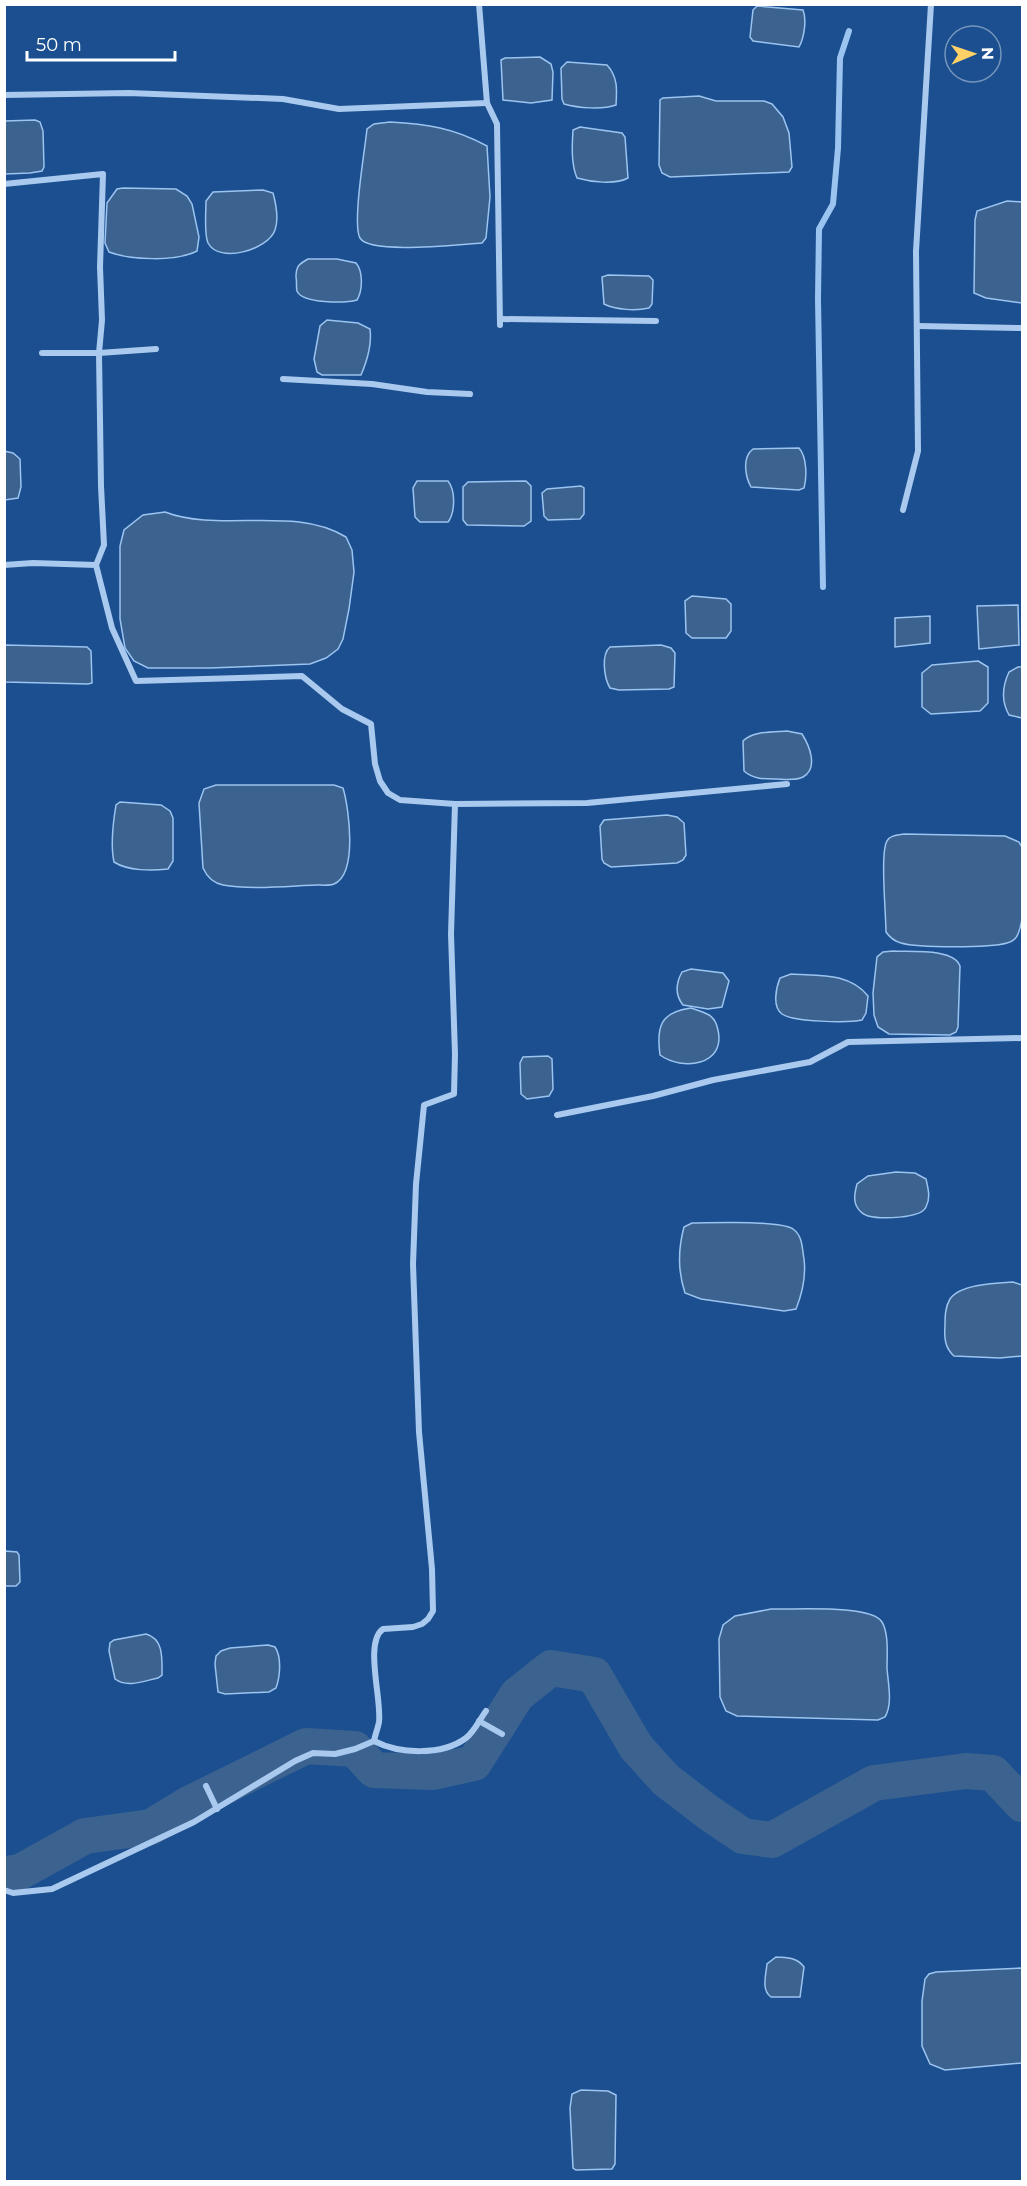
<svg xmlns="http://www.w3.org/2000/svg" width="1027" height="2186" font-family="Montserrat,sans-serif">
  <style>
    .water { fill: #3c6290; stroke: #9cc4f0; stroke-width: 1.5 }
    .lines { fill: none; stroke-linecap: round; stroke-linejoin: round }
    .stream { stroke: #9cc4f0; stroke-width: 6 }
    .river { stroke: #3c6290; stroke-width: 36 }
    .street { stroke: #a9c9ee; stroke-width: 6 }
  </style>
  <rect width="100%" height="100%" fill="#1b4f8f"/>
  <!-- water -->
  <g class="water">
    <path d="M 757,6 L 803,10 C 807,20 804,38 799,47 L 753,41 L 750,37 L 753,10 Z"/>
    <path d="M 540,57 L 551,64 L 553,72 L 552,100 L 531,103 L 503,100 L 501,60 L 505,58 Z"/>
    <path d="M 567,62 L 607,65 C 618,77 617,90 616,105 C 602,110 578,108 564,104 L 562,99 L 561,68 Z"/>
    <path d="M 699,96 L 716,101 L 764,101 L 772,104 L 783,117 L 789,133 L 792,167 L 789,172 L 670,177 L 662,173 L 659,165 L 660,100 L 663,98 Z"/>
    <path d="M 35,120 L 40,122 L 43,131 L 44,167 L 42,171 L 30,173 L 5,174 L 5,121 Z"/>
    <path d="M 390,122 C 427,124 454,128 487,146 L 490,197 L 486,238 L 482,243 C 461,244 370,255 360,238 C 352,224 365,149 367,129 L 374,124 Z"/>
    <path d="M 580,127 L 622,133 L 625,137 L 628,178 C 615,185 591,182 577,178 C 571,164 572,146 573,130 Z"/>
    <path d="M 123,188 L 176,189 L 187,196 L 192,204 L 199,237 L 197,251 C 176,262 130,260 109,252 L 105,243 L 107,203 L 117,189 Z"/>
    <path d="M 263,190 L 273,193 C 276,204 279,219 275,230 C 268,250 219,264 208,243 C 204,235 206,211 206,201 L 213,192 Z"/>
    <path d="M 1007,201 L 1022,202 L 1022,303 L 986,298 L 974,293 L 975,220 L 977,211 Z"/>
    <path d="M 308,259 L 337,259 L 356,263 C 363,271 363,290 357,300 C 346,303 302,304 297,291 C 296,288 297,281 296,277 C 296,266 299,264 308,259 Z"/>
    <path d="M 608,275 L 649,276 L 653,280 L 652,304 L 649,308 C 636,311 616,310 604,304 L 602,277 Z"/>
    <path d="M 327,320 L 358,323 L 370,329 C 372,344 367,361 361,375 L 322,375 L 317,372 L 314,359 L 320,326 Z"/>
    <path d="M 799,448 C 807,457 807,477 804,488 L 799,490 L 751,487 C 745,476 742,457 753,449 Z"/>
    <path d="M 4,451 L 13,453 L 20,459 L 21,487 L 18,498 L 5,500 Z"/>
    <path d="M 417,481 L 448,481 C 456,491 455,513 448,522 L 420,522 L 415,517 L 413,488 Z"/>
    <path d="M 526,481 L 531,486 L 531,521 L 524,526 L 467,525 L 463,520 L 463,487 L 468,482 Z"/>
    <path d="M 581,486 L 584,488 L 584,514 L 580,519 L 548,520 L 544,516 L 542,493 L 547,489 Z"/>
    <path d="M 165,512 C 219,533 295,505 346,537 L 352,550 L 354,572 L 349,609 L 343,639 L 338,649 L 326,658 L 310,664 L 210,668 L 148,668 L 134,661 L 125,648 L 120,619 L 120,546 L 124,530 L 143,515 Z"/>
    <path d="M 692,596 L 726,599 L 731,604 L 731,631 L 726,638 L 692,638 L 686,633 L 685,601 Z"/>
    <path d="M 1018,605 L 1019,645 L 979,649 L 977,606 Z"/>
    <path d="M 930,616 L 930,643 L 895,647 L 895,618 Z"/>
    <path d="M 5,645 L 87,647 L 91,651 L 92,683 L 88,684 L 5,682 Z"/>
    <path d="M 661,645 L 671,648 L 675,653 L 674,687 L 669,689 L 619,690 L 610,688 C 604,678 601,654 610,647 Z"/>
    <path d="M 978,661 L 988,667 L 988,703 L 980,711 L 931,714 L 922,707 L 922,673 L 932,665 Z"/>
    <path d="M 1018,667 L 1022,667 L 1022,718 L 1009,715 C 1001,701 1002,687 1009,672 Z"/>
    <path d="M 787,731 L 802,734 C 809,745 819,768 803,777 C 796,781 783,779 775,779 C 763,779 753,779 744,771 L 743,741 C 753,731 773,732 787,731 Z"/>
    <path d="M 216,785 L 334,785 L 343,788 C 349,808 358,874 334,884 C 330,886 321,885 316,885 C 289,886 248,890 223,885 C 213,883 207,877 203,868 L 199,803 L 204,789 Z"/>
    <path d="M 120,802 L 161,805 L 170,811 L 173,818 L 173,861 L 168,869 C 152,871 128,871 114,862 C 110,844 113,823 116,805 Z"/>
    <path d="M 667,815 L 677,817 L 684,823 L 686,855 L 683,860 L 677,863 L 611,867 L 604,863 L 602,859 L 600,826 L 604,820 Z"/>
    <path d="M 904,834 L 1005,836 L 1019,842 L 1022,847 C 1022,870 1027,914 1018,934 C 1016,939 1011,942 1007,943 C 990,948 918,948 901,943 C 894,941 890,938 886,932 C 886,915 880,852 887,841 C 890,835 898,835 904,834 Z"/>
    <path d="M 893,951 C 911,952 954,948 960,966 L 958,1027 L 956,1032 L 950,1035 L 889,1034 L 878,1027 L 874,1015 L 873,993 L 877,957 L 883,952 Z"/>
    <path d="M 691,969 L 723,973 L 729,981 L 722,1007 L 708,1009 L 683,1005 C 675,995 676,983 682,972 Z"/>
    <path d="M 791,974 C 818,976 849,972 868,996 L 866,1013 L 862,1020 C 848,1023 793,1022 782,1014 C 772,1007 776,988 780,978 Z"/>
    <path d="M 691,1008 C 697,1010 704,1012 709,1015 C 714,1018 717,1025 718,1030 C 726,1066 682,1071 660,1055 C 656,1026 661,1012 691,1008 Z"/>
    <path d="M 548,1056 L 552,1059 L 553,1089 L 549,1096 L 527,1099 L 521,1094 L 520,1063 L 523,1057 Z"/>
    <path d="M 896,1172 L 915,1173 L 926,1179 C 928,1189 931,1197 926,1207 C 921,1219 880,1219 868,1216 C 864,1215 859,1211 857,1207 C 853,1200 855,1192 857,1184 L 868,1176 Z"/>
    <path d="M 692,1223 C 712,1223 779,1220 793,1229 C 803,1236 802,1249 804,1259 C 806,1275 802,1294 796,1309 L 784,1311 L 701,1299 L 685,1293 C 678,1272 678,1249 684,1227 Z"/>
    <path d="M 1013,1282 L 1022,1285 L 1022,1356 L 1000,1358 L 954,1356 C 945,1348 944,1338 945,1326 C 945,1317 945,1307 950,1299 C 960,1284 997,1283 1013,1282 Z"/>
    <path d="M 5,1551 L 17,1552 L 19,1555 L 20,1582 L 16,1586 L 5,1586 Z"/>
    <path d="M 771,1609 C 793,1610 871,1604 882,1622 C 889,1634 887,1654 887,1668 C 888,1683 893,1704 885,1717 L 878,1720 L 737,1716 L 726,1711 L 720,1697 L 719,1639 L 723,1625 L 735,1616 Z"/>
    <path d="M 146,1634 C 164,1639 162,1659 162,1675 L 158,1678 C 144,1681 127,1688 115,1679 L 109,1651 L 110,1643 L 114,1640 Z"/>
    <path d="M 268,1645 L 275,1647 C 282,1657 280,1677 276,1688 L 269,1692 L 225,1694 L 218,1692 L 215,1664 L 216,1656 L 221,1651 L 230,1648 Z"/>
    <path d="M 776,1957 C 787,1958 797,1957 804,1967 L 800,1997 L 771,1997 C 761,1990 766,1975 767,1964 Z"/>
    <path d="M 1022,1968 L 1022,2063 L 945,2070 L 930,2064 L 922,2046 L 922,2001 L 925,1979 L 929,1974 L 936,1972 Z"/>
    <path d="M 581,2090 L 608,2091 L 616,2095 L 615,2164 L 612,2169 L 576,2170 L 573,2168 L 570,2108 L 572,2094 Z"/>
  </g>
  <g class="lines">
    <!-- stream -->
    <path class="stream" d="M 823,587 L 818,299 L 819,229 L 833,204 L 838,148 L 840,58 L 849,31"/>
    <!-- river -->
    <path class="river" d="M 4,1874 L 20,1872 L 85,1836 L 151,1827 L 189,1804 L 306,1746 L 355,1749 L 374,1770 L 433,1772 L 474,1763 L 517,1695 L 551,1668 L 594,1675 L 636,1747 L 666,1780 L 709,1813 L 743,1836 L 772,1840 L 874,1783 L 966,1771 L 993,1773 L 1022,1804"/>
    <!-- street -->
    <g class="street">
      <path d="M 479,4 L 487,103 L 497,124 L 500,325"/>
      <path d="M 4,95 L 129,93 L 283,99 L 339,109 L 487,103"/>
      <path d="M 4,184 L 103,174 L 100,267 L 102,320 L 99,353 L 101,486 L 104,545 L 96,565"/>
      <path d="M 500,319 L 656,321"/>
      <path d="M 918,326 L 1022,328"/>
      <path d="M 42,353 L 99,353 L 156,349"/>
      <path d="M 283,379 L 372,384 L 427,392 L 470,394"/>
      <path d="M 903,510 L 918,451 L 916,251 L 931,4"/>
      <path d="M 4,565 L 33,563 L 96,565 L 112,628 L 136,681 L 302,676 L 342,709 L 371,724 L 375,764 L 380,781 L 388,793 L 400,800 L 455,804 L 587,803 L 787,784"/>
      <path d="M 557,1115 L 653,1096 L 713,1080 L 810,1062 L 848,1042 L 1022,1038"/>
      <path d="M 479,1721 L 502,1734"/>
      <path d="M 374,1741 C 375,1735 378,1728 379,1722 C 382,1700 364,1642 383,1629 L 413,1627 L 422,1624 L 428,1619 L 433,1611 L 432,1569 L 419,1432 L 413,1264 L 416,1184 L 424,1105 L 454,1094 L 455,1054 L 451,934 L 455,804"/>
      <path d="M 374,1741 C 399,1754 442,1756 466,1738 C 474,1732 480,1719 486,1711"/>
      <path d="M 206,1786 L 217,1809"/>
      <path d="M 4,1890 L 13,1893 L 52,1889 L 194,1822 L 295,1761 L 313,1753 L 335,1754 L 355,1749 L 374,1741"/>
    </g>
  </g>
  <!-- border -->
  <rect width="1027" height="2186" fill="none" stroke="#ffffff" stroke-width="12"/>
  <!-- north arrow -->
  <g transform="translate(973 54) rotate(88)"><circle r="28" fill="#1b4f8f" stroke="#7695bc" stroke-width="1.5"/>
  <path d="M0-4.5L10 22L0 15L-10 22Z" fill="#ffd166"/>
  <text y="-9" font-size="16" font-weight="bold" text-anchor="middle" fill="#ffffff">N</text>
  </g>
  <!-- scale -->
  <path d="M27 51v9h148v-9" fill="none" stroke="#ffffff" stroke-width="3"/>
  <text x="36" y="51" font-size="18" fill="#ffffff" stroke="#1b4f8f" stroke-width="4.5" paint-order="stroke">50 m</text>
</svg>
